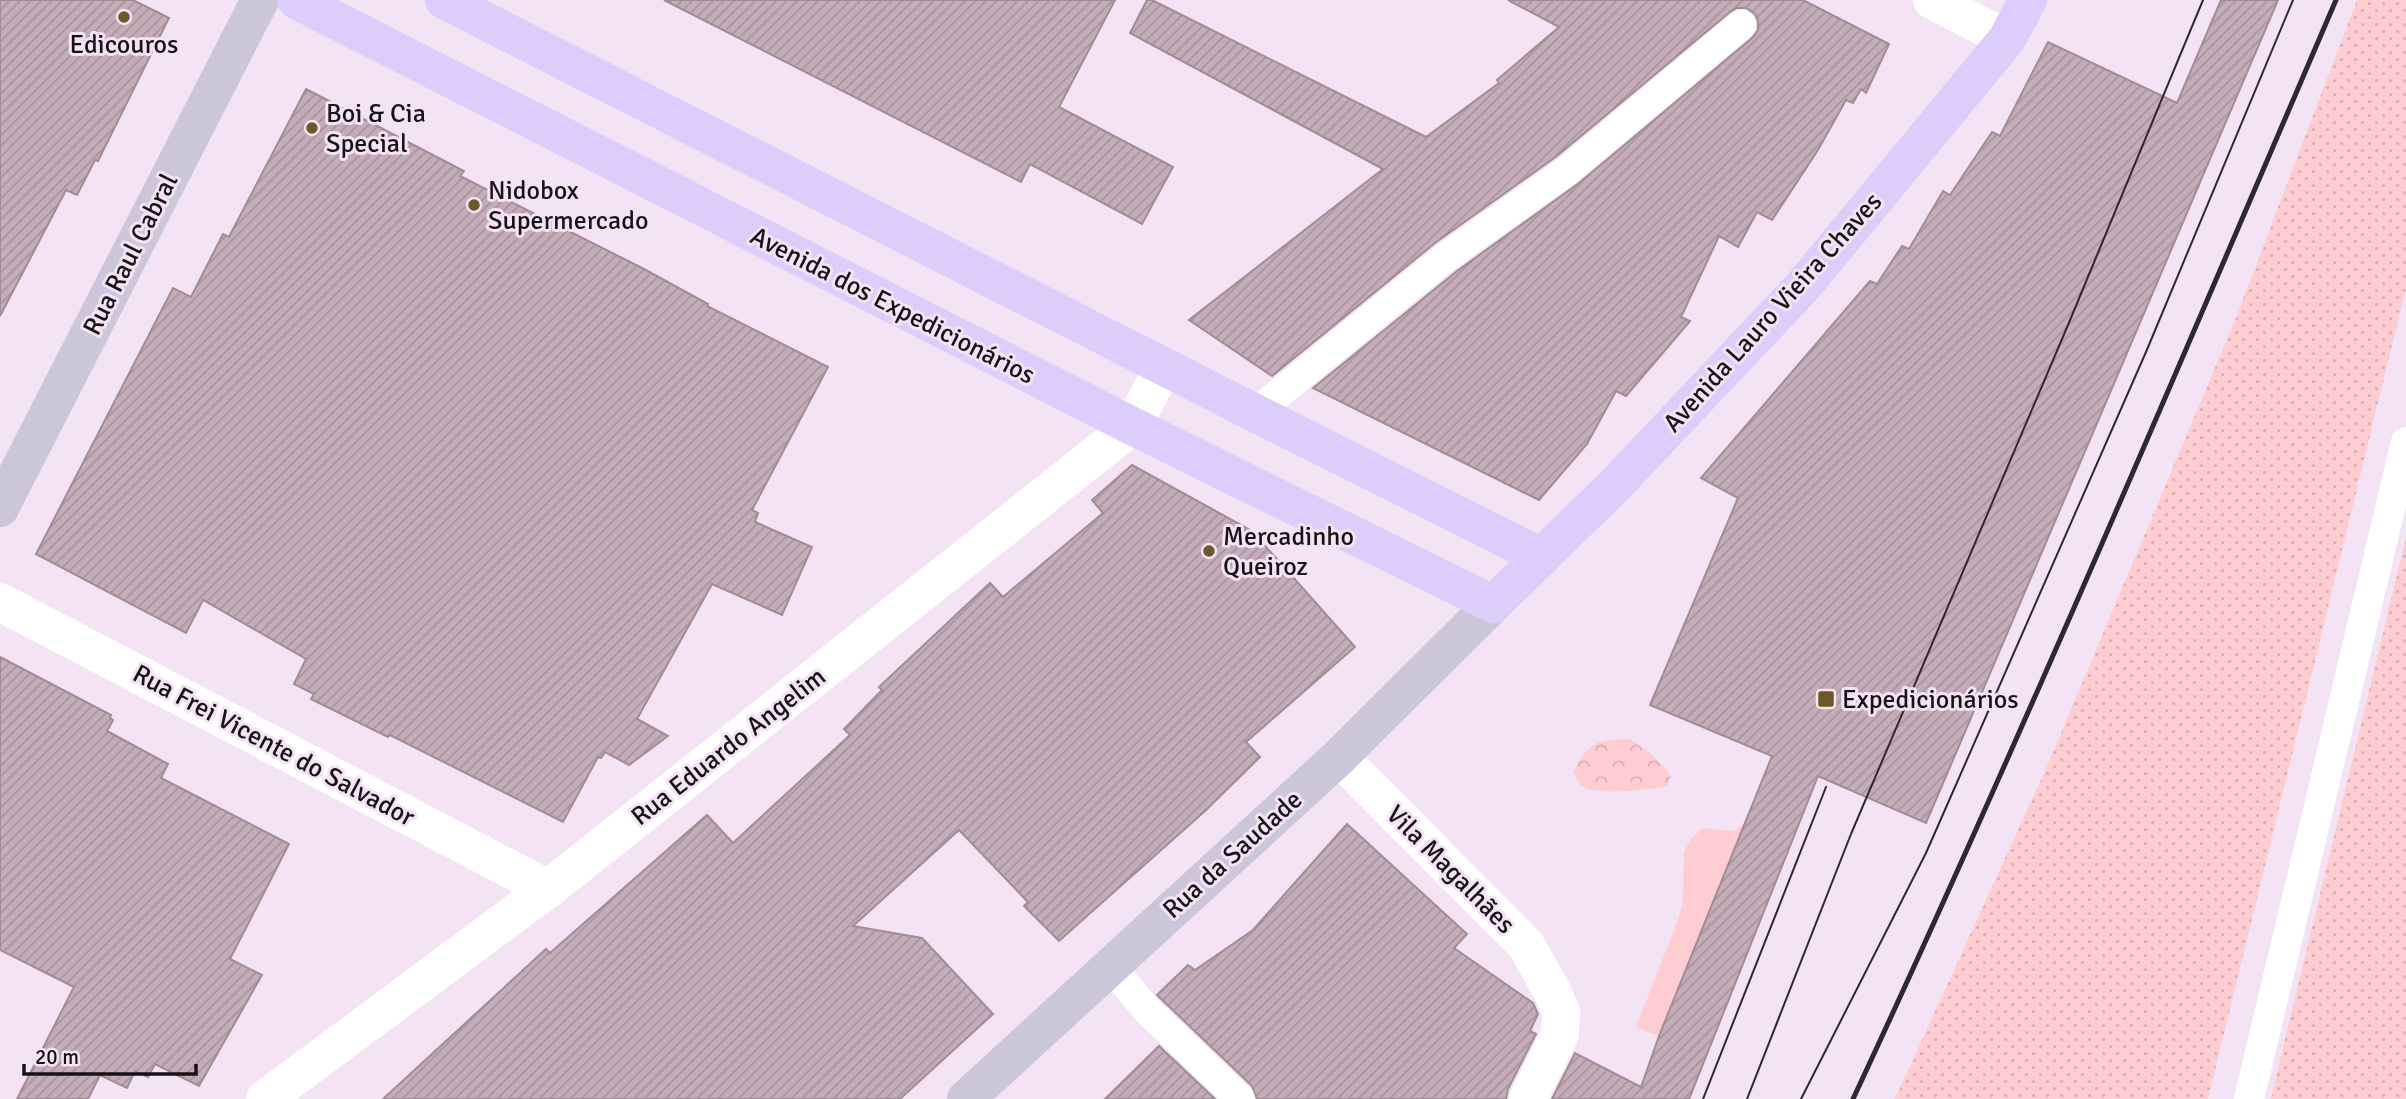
<svg xmlns="http://www.w3.org/2000/svg" width="2406" height="1099" font-family="Signika,sans-serif">
  <style>
    .grass { fill: url(#grass-dots) }
    .park { fill: url(#park-crowns) }
    .garden { fill: #fecdd1 }
    .building { fill: url(#building-hatch); stroke: #a18c96; stroke-width: 2 }
    .lines { fill: none; stroke-linecap: round; stroke-linejoin: round }
    .service { stroke: #fff; stroke-width: 30 }
    .minor { stroke: #fff; stroke-width: 38 }
    .secondary { stroke: #ccc6da; stroke-width: 38 }
    .primary { stroke: #ddcdfa; stroke-width: 38 }
    .tram { stroke: #2e282f; stroke-width: 2 }
    .rail { stroke: #2e282f; stroke-width: 5 }
    .poi-dot { fill: #6e5828; stroke: #f3e3f4; stroke-width: 2.5 }
    .labels { text-anchor: middle; stroke-width: 6; stroke-linejoin: round; paint-order: stroke }
    .poi-label { font-size: 26px; fill: #171218; stroke: #f3e3f4; text-anchor: start }
    .street-label { font-size: 26px; fill: #171218; stroke: #f3e3f4 }
  </style>
  <defs>
    <pattern id="grass-dots" width="8" height="8" patternUnits="userSpaceOnUse" patternTransform="scale(1.75)"><rect width="8" height="8" fill="#fecdd1"/><path d="M2 2h.1M6 6h.1" fill="none" stroke="#d9afb3" stroke-width="1.8" stroke-linecap="round"/></pattern>
    <pattern id="park-crowns" width="20" height="18" patternUnits="userSpaceOnUse" patternTransform="scale(1.75)"><rect width="20" height="18" fill="#fecdd1"/><path d="M2 6a3 3 0 1 1 6 0M12 15a3 3 0 1 1 6 0" fill="none" stroke="#d9afb3"/></pattern>
    <pattern id="building-hatch" width="6" height="6" patternUnits="userSpaceOnUse" patternTransform="scale(1.75)"><rect width="6" height="6" fill="#c4adb8"/><path d="M-1 1l2-2M0 6l6-6M5 7l2-2" fill="none" stroke="#a8949d"/></pattern>
  </defs>
  <rect width="100%" height="100%" fill="#f3e3f4"/>
  <!-- grass -->
  <g class="grass">
    <path d="M 2357,0 L 2406,0 L 2406,288 L 2208,1099 L 1895,1099 L 2045,771 L 2236,318 Z"/>
    <path d="M 2406,538 L 2406,1099 L 2271,1099 L 2287,1031 Z"/>
  </g>
  <!-- park -->
  <path class="park" d="M 1629,739 C 1647,750 1660,759 1671,777 L 1667,786 C 1650,790 1597,796 1582,786 C 1578,783 1576,777 1573,773 C 1589,742 1595,740 1629,739 Z"/>
  <!-- garden -->
  <path class="garden" d="M 1746,822 L 1659,1036 L 1636,1027 L 1678,920 L 1683,901 L 1684,852 L 1691,839 L 1703,828 L 1733,831 Z"/>
  <!-- building -->
  <g class="building">
    <path d="M 0,0 L 133,0 L 169,18 L 98,161 L 95,160 L 77,195 L 66,190 L 0,316 Z"/>
    <path d="M 664,0 L 1115,0 L 1059,107 L 1173,167 L 1142,224 L 1030,164 L 1021,182 Z"/>
    <path d="M 1147,0 L 1152,0 L 1426,137 L 1499,83 L 1497,80 L 1559,27 L 1508,0 L 1803,0 L 1889,44 L 1866,93 L 1861,89 L 1853,103 L 1846,100 L 1818,150 L 1772,220 L 1757,212 L 1738,247 L 1719,236 L 1681,317 L 1690,321 L 1626,396 L 1616,391 L 1587,444 L 1539,500 L 1313,388 L 1457,271 L 1579,183 L 1752,38 L 1758,30 L 1758,21 L 1755,14 L 1746,8 L 1737,8 L 1730,12 L 1557,156 L 1435,243 L 1272,376 L 1189,320 L 1383,169 L 1130,33 Z"/>
    <path d="M 2221,0 L 2278,0 L 1926,823 L 1818,776 L 1689,1099 L 1552,1099 L 1575,1053 L 1641,1087 L 1659,1036 L 1772,756 L 1650,705 L 1738,498 L 1701,478 L 1870,281 L 1877,284 L 1902,246 L 1909,249 L 1943,191 L 1950,195 L 1992,132 L 2000,136 L 2048,42 L 2177,103 Z"/>
    <path d="M 306,89 L 464,171 L 460,176 L 644,269 L 708,304 L 707,306 L 828,367 L 752,510 L 758,513 L 755,522 L 812,547 L 782,615 L 712,584 L 637,719 L 668,736 L 629,765 L 605,752 L 601,758 L 598,757 L 563,822 L 390,735 L 388,737 L 311,699 L 314,694 L 294,684 L 306,659 L 203,600 L 186,633 L 36,554 L 173,288 L 191,297 L 223,234 L 229,237 Z"/>
    <path d="M 1132,465 L 1252,531 L 1355,647 L 1246,742 L 1260,757 L 1205,811 L 1059,941 L 1024,906 L 1028,902 L 959,830 L 853,926 L 922,938 L 993,1014 L 900,1099 L 383,1099 L 546,949 L 550,953 L 707,815 L 733,843 L 850,735 L 844,729 L 882,690 L 879,687 L 990,583 L 1003,597 L 1103,513 L 1092,500 Z"/>
    <path d="M 0,657 L 111,715 L 110,718 L 113,720 L 107,731 L 168,764 L 161,778 L 289,844 L 230,959 L 262,975 L 199,1086 L 155,1064 L 148,1077 L 135,1071 L 127,1088 L 100,1075 L 88,1099 L 17,1099 L 74,987 L 0,950 Z"/>
    <path d="M 1347,824 L 1467,934 L 1454,948 L 1533,1003 L 1538,1014 L 1530,1031 L 1536,1034 L 1508,1089 L 1506,1099 L 1257,1099 L 1252,1086 L 1157,995 L 1188,965 L 1195,970 L 1253,930 Z"/>
    <path d="M 1159,1046 L 1215,1099 L 1105,1099 Z"/>
  </g>
  <g class="lines">
    <!-- service -->
    <g class="service">
      <path d="M 1255,413 L 1446,257 L 1568,170 L 1741,25"/>
      <path d="M 1109,965 L 1148,1011 L 1240,1099"/>
      <path d="M 2249,1099 L 2406,442"/>
    </g>
    <!-- minor -->
    <g class="minor">
      <path d="M 1932,0 L 2007,39"/>
      <path d="M 0,602 L 548,889"/>
      <path d="M 1339,757 L 1526,945 L 1552,991 L 1561,1012 L 1560,1034 L 1528,1099"/>
      <path d="M 265,1099 L 548,889 L 1132,426 L 1164,367"/>
    </g>
    <!-- secondary -->
    <g class="secondary">
      <path d="M 0,508 L 260,0"/>
      <path d="M 966,1099 L 1339,757 L 1493,604"/>
    </g>
    <!-- primary -->
    <g class="primary">
      <path d="M 296,0 L 1132,426 L 1493,604 L 1616,484 L 1804,285 L 2007,39 L 2028,0"/>
      <path d="M 444,0 L 1255,413 L 1542,557"/>
    </g>
    <!-- tram -->
    <g class="tram">
      <path d="M 1703,1099 L 1826,787"/>
      <path d="M 1747,1099 L 1851,834 L 2068,325 L 2203,0"/>
      <path d="M 1801,1099 L 1926,853 L 2146,352 L 2293,0"/>
    </g>
    <!-- rail -->
    <path class="rail" d="M 1853,1099 C 2022,736 2178,368 2336,0"/>
  </g>
  <!-- markers -->
  <g class="poi-dot">
    <circle cx="124" cy="17" r="7"/>
    <circle cx="312" cy="128" r="7"/>
    <circle cx="474" cy="205" r="7"/>
    <circle cx="1209" cy="551" r="7"/>
    <rect x="1817" y="690" width="18" height="18" rx="3.5"/>
  </g>
  <g class="labels">
    <!-- poi labels -->
    <g class="poi-label">
      <text x="124" y="53" text-anchor="middle">Edicouros</text>
      <text x="326" y="122">Boi &amp; Cia<tspan x="326" dy="30">Special</tspan></text>
      <text x="488" y="199">Nidobox<tspan x="488" dy="30">Supermercado</tspan></text>
      <text x="1223" y="545">Mercadinho<tspan x="1223" dy="30">Queiroz</tspan></text>
      <text x="1842" y="708">Expedicionários</text>
    </g>
    <!-- street labels -->
    <g class="street-label">
      <text transform="translate(130 254) rotate(-63)" y="9">Rua Raul Cabral</text>
      <text transform="translate(893 305) rotate(27)" y="9">Avenida dos Expedicionários</text>
      <text transform="translate(1772 312) rotate(-48)" y="9">Avenida Lauro Vieira Chaves</text>
      <text transform="translate(274 745) rotate(28)" y="9">Rua Frei Vicente do Salvador</text>
      <text transform="translate(728 746) rotate(-38)" y="9">Rua Eduardo Angelim</text>
      <text transform="translate(1232 854) rotate(-42)" y="9">Rua da Saudade</text>
      <text transform="translate(1451 869) rotate(45)" y="9">Vila Magalhães</text>
    </g>
  </g>
  <!-- scale -->
  <path d="M24 1064v10h172v-10" fill="none" stroke="#171218" stroke-width="3.5"/>
  <text x="35" y="1064" font-size="21" fill="#171218" stroke="#f3e3f4" stroke-width="5" paint-order="stroke">20 m</text>
</svg>
